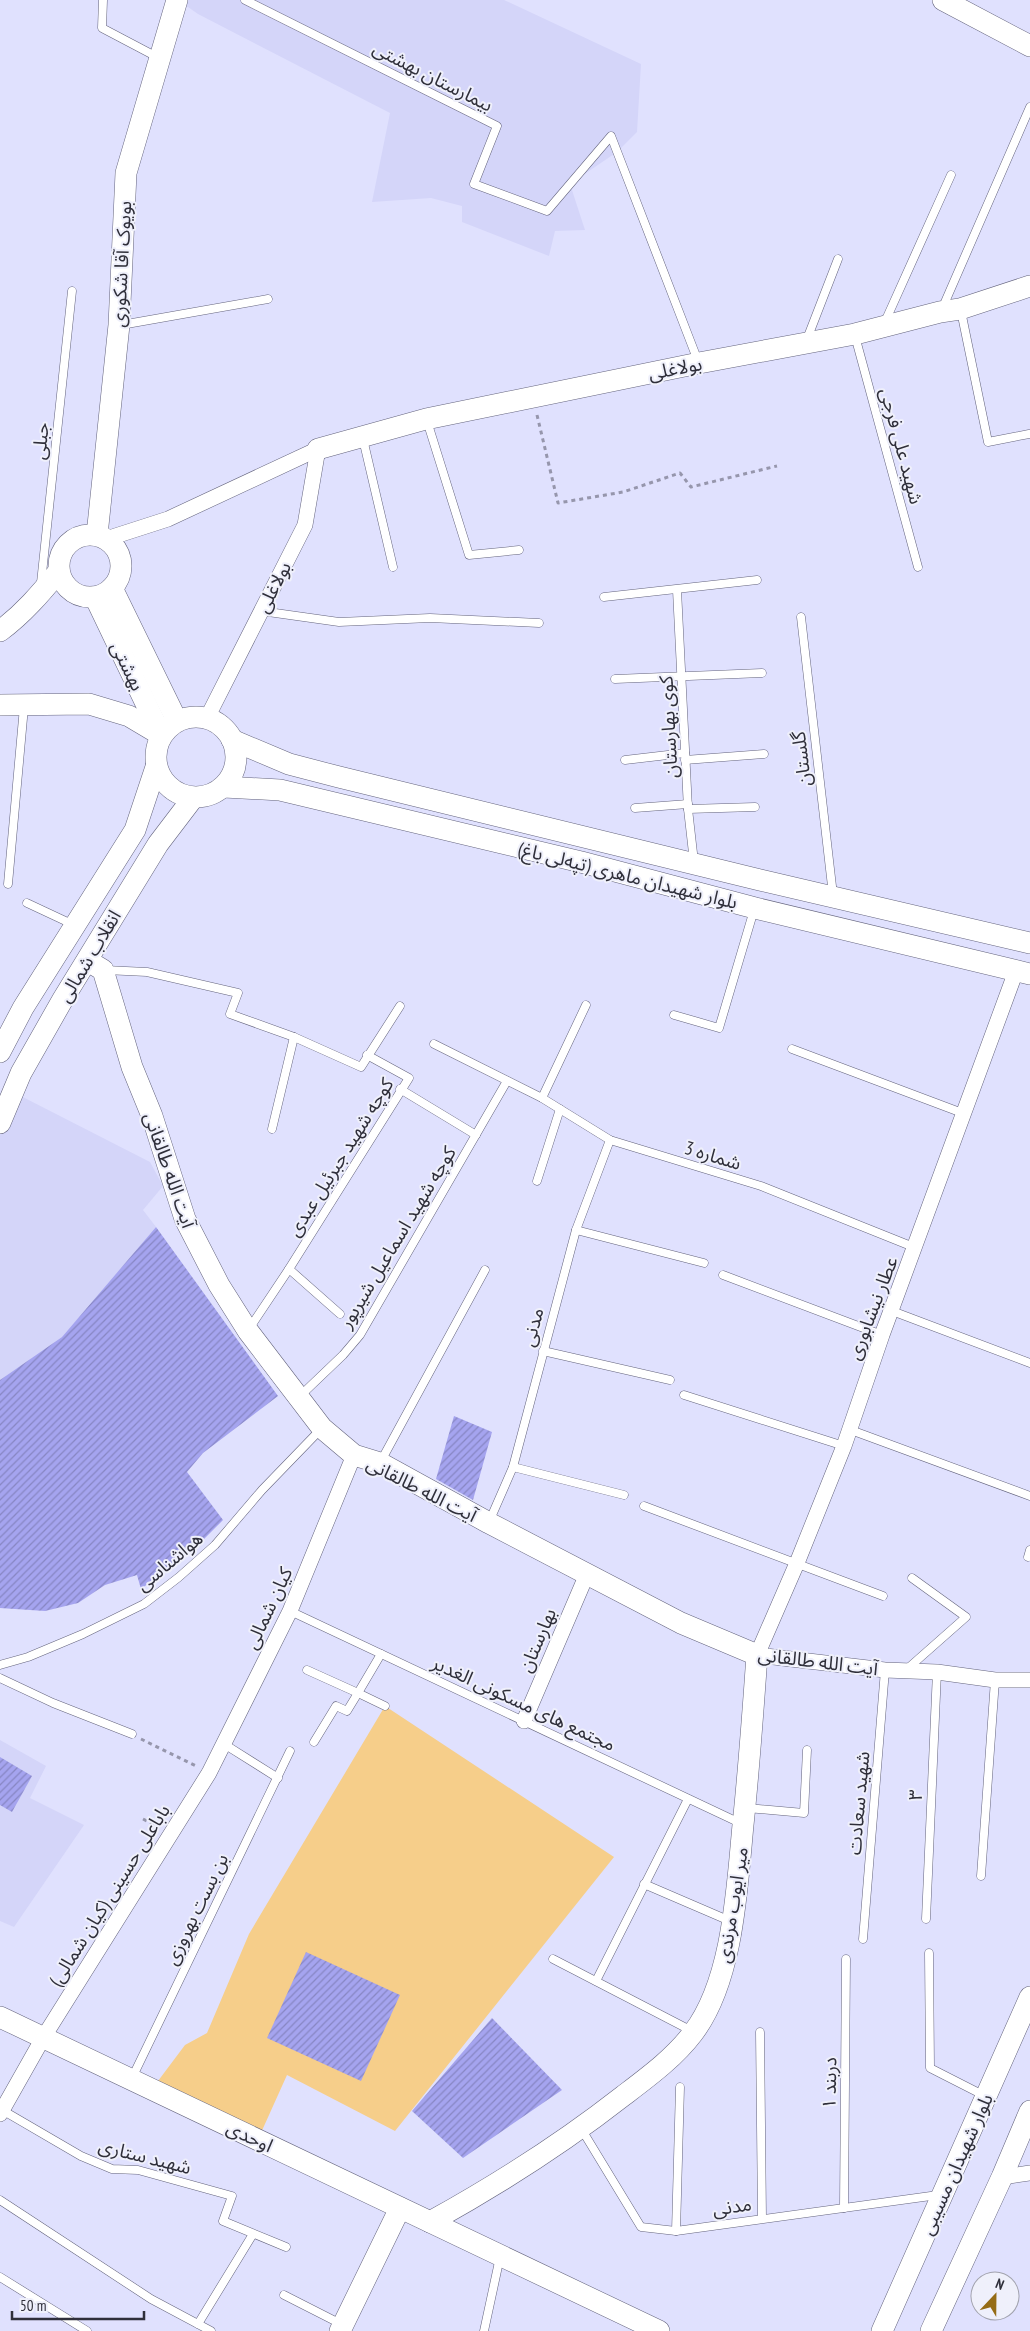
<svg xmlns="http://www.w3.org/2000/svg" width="1030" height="2331" font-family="'PT Sans Narrow','Noto Sans Arabic',sans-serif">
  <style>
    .built { fill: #d4d5f9 }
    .garden { fill: #f6ce8a }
    .building { fill: url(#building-hatch) }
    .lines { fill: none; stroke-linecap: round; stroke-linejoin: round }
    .lane-casing { stroke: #64647d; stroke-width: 9 }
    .street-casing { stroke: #64647d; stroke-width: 16 }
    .secondary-casing { stroke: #64647d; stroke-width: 22 }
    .path { stroke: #9696ac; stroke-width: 3; stroke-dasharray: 4 4; stroke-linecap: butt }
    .lane { stroke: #fff; stroke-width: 8 }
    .street { stroke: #fff; stroke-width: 15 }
    .secondary { stroke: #fff; stroke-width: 21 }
    .labels { text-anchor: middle; stroke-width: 4; stroke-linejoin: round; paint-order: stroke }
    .street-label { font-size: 19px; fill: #2f2f3a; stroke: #eff0fb }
  </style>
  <defs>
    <pattern id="building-hatch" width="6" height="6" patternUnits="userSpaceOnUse" patternTransform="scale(1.25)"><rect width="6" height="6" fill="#a5a4ef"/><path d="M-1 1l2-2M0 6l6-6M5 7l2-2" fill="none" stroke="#8786c3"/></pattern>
  </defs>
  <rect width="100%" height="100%" fill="#e0e1fe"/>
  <!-- built -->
  <g class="built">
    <path d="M 178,0 L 504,0 L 641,64 L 637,132 L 617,152 L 570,184 L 585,230 L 555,231 L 549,256 L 462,222 L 462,206 L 431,198 L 372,202 L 390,113 L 198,14 Z"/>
    <path d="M 13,1092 L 150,1162 L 163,1186 L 143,1210 L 156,1227 L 62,1337 L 0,1380 L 0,1123 Z"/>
    <path d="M 0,1740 L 46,1766 L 30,1798 L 84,1825 L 14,1927 L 0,1921 Z"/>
  </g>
  <!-- garden -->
  <path class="garden" d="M 385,1706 L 614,1857 L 395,2131 L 287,2075 L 260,2135 L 155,2085 L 185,2045 L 207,2033 L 249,1934 Z"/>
  <!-- building -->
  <g class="building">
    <path d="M 156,1227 L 278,1396 L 203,1453 L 187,1472 L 223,1520 L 198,1545 L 141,1589 L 137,1575 L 105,1585 L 78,1603 L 45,1611 L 0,1608 L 0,1380 L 62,1337 Z"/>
    <path d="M 454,1416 L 492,1432 L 473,1500 L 436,1479 Z"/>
    <path d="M 0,1757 L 32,1776 L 12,1812 L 0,1805 Z"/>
    <path d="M 306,1952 L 400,1995 L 361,2081 L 267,2038 Z"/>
    <path d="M 492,2018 L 562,2090 L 463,2158 L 412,2111 Z"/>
  </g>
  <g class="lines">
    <!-- lane casing -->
    <g class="lane-casing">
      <g id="lane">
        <path d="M 103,0 L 102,28 L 159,58"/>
        <path d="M 245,0 L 497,126 L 474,184 L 547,211 L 611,136 L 698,361"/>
        <path d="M 942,309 L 1030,107"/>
        <path d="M 961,311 L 988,442 L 1029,434"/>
        <path d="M 884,324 L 951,175"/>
        <path d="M 121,325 L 268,299"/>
        <path d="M 855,336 L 918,567"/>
        <path d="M 807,339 L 838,259"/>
        <path d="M 427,421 L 469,555 L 519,550"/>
        <path d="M 363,439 L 393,567"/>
        <path d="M 41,583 L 72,291"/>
        <path d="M 677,590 L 688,809 L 694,862"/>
        <path d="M 604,597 L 757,580"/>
        <path d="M 261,611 L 339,622 L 430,618 L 539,623"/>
        <path d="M 801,617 L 833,895"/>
        <path d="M 615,679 L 762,673"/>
        <path d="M 625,760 L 685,753"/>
        <path d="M 685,760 L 764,754"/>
        <path d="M 635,808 L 688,804"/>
        <path d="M 688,809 L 755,807"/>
        <path d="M 8,884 L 24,707"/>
        <path d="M 27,903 L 74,925"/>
        <path d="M 105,970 L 147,972 L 238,993 L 230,1014 L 294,1037 L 361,1067 L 400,1006"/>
        <path d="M 674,1015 L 719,1028 L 754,910"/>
        <path d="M 434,1044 L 542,1098 L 610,1140 L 761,1186 L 916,1248"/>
        <path d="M 792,1049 L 965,1114"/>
        <path d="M 400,1089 L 476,1135"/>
        <path d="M 542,1098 L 586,1005"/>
        <path d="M 272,1129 L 294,1037"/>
        <path d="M 537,1181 L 560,1109"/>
        <path d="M 576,1230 L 704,1263"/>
        <path d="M 289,1269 L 340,1314"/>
        <path d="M 723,1275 L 882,1335"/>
        <path d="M 892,1311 L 1030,1363"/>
        <path d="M 249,1329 L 289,1269 L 409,1078 L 367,1055"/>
        <path d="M 543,1351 L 670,1380"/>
        <path d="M 684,1395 L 844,1446"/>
        <path d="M 299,1397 L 343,1355 L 360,1335 L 507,1081"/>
        <path d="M 848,1429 L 1030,1496"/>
        <path d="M 381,1461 L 485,1270"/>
        <path d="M 513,1467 L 624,1495"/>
        <path d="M 644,1506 L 883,1596"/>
        <path d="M 489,1522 L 513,1467 L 576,1230 L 610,1140"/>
        <path d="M 1028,1557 L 1030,1550"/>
        <path d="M 290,1611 L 740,1823"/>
        <path d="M 381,1654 L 358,1693 L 385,1706"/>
        <path d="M 0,1665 L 28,1657 L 83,1634 L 144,1604 L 179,1577 L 215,1545 L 262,1490 L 321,1429"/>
        <path d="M 307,1670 L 358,1693 L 347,1711 L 336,1706 L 314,1742"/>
        <path d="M 906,1670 L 966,1617 L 912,1578"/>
        <path d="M 0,1678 L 53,1703 L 132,1734"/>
        <path d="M 224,1744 L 278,1778"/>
        <path d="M 747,1808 L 804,1813 L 807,1750"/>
        <path d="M 981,1876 L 995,1680"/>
        <path d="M 644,1884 L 730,1921"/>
        <path d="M 926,1919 L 937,1672"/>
        <path d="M 863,1939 L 885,1670"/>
        <path d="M 929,1953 L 930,2068 L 985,2096"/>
        <path d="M 553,1959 L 692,2031"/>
        <path d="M 596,1981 L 688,1799"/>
        <path d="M 760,2032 L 762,2218"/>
        <path d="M 132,2078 L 290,1751"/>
        <path d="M 2,2110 L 81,2156 L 112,2169 L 138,2170 L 232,2196 L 223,2221 L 286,2247"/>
        <path d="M 582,2130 L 641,2227 L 676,2231 L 938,2195"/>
        <path d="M 0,2200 L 151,2299 L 211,2331"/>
        <path d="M 844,2208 L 846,1959"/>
        <path d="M 676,2231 L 680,2087"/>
        <path d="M 0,2277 L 87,2331"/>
        <path d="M 284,2295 L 341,2324"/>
        <path d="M 198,2324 L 253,2234"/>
        <path d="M 484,2331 L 500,2257"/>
      </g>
    </g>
    <!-- street casing -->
    <g class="street-casing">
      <g id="street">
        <path d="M 106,539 L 168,519 L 318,449"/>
        <path d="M 207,718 L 305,525 L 318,449"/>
        <path d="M 1016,971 L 882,1335 L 844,1446 L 797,1563 L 757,1655 L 885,1670 L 937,1672 L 995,1680 L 1030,1680"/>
        <path d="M 524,1721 L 587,1574"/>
        <path d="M 0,2114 L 43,2038 L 209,1773 L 290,1611 L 354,1455"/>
        <path d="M 1002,2177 L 1030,2173"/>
      </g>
    </g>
    <!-- secondary casing -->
    <g class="secondary-casing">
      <g id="secondary">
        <path d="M 943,0 L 1030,46"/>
        <path d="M 318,449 L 426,419 L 699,363 L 855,334 L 940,312 L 960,309 L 1030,286"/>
        <circle cx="90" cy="566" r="31"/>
        <path d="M 97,535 L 119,325 L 126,173 L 177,0"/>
        <path d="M 112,588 L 177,721"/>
        <path d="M 95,597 L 161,735"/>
        <path d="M 0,631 C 23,614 41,593 59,571"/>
        <path d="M 0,705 L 89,704 L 129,716 L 161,735"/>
        <circle cx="196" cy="757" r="40"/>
        <path d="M 232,740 L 289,764 L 339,777 L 760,880 L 1030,943"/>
        <path d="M 224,787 L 280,790 L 581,862 L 755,908 L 1030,974"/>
        <path d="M 88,961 L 103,970 L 132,1067 L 152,1116 L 185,1219 L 219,1285 L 248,1331 L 322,1428 L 354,1455 L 380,1463 L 489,1523 L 681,1623 L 757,1655 C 753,1712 749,1768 743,1825 C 737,1888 733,1981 693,2033 C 674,2058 648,2077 623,2096 C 563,2143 497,2185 430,2222"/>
        <path d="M 0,1052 L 23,1008 L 135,830 L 156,767"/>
        <path d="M 0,1123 L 21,1073 L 63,999 L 158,844 L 193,798"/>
        <path d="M 0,2017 L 659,2331"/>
        <path d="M 340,2331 L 400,2208"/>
        <path d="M 882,2331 L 1030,1997"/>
        <path d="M 931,2331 L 1002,2177 L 1030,2111"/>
      </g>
    </g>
    <!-- path -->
    <g class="path">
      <path d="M 537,415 L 558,503 L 623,492 L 680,473 L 691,487 L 777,466"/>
      <path d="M 141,1739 L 196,1766"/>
      <path d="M 143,1819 L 157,1826"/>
    </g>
    <!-- lane -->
    <use href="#lane" class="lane"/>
    <!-- street -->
    <use href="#street" class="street"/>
    <!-- secondary -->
    <use href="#secondary" class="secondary"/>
  </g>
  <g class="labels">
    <!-- street labels -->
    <g class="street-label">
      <text transform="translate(433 76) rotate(27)" y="7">بیمارستان بهشتی</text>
      <text transform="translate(121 264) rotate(-87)" y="7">بویوک آقا شکوری</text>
      <text transform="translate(675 368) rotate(-11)" y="7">بولاغلی</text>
      <text transform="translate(40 441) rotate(-84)" y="7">جبلی</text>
      <text transform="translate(902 446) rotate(75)" y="7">شهید علی فرجی</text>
      <text transform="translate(273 587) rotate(-63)" y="7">بولاغلی</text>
      <text transform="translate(128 666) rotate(64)" y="7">بهشتی</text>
      <text transform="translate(668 727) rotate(-93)" y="7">کوی بهارستان</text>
      <text transform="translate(801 759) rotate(-97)" y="7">گلستان</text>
      <text transform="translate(628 875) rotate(14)" y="7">بلوار شهیدان ماهری (تپه‌لی باغ)</text>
      <text transform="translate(89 956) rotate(-59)" y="7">انقلاب شمالی</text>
      <text transform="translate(713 1155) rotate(17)" y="7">شماره 3</text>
      <text transform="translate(340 1157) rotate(-58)" y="7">کوچه شهید جبرئیل عبدی</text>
      <text transform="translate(170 1170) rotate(71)" y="7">آیت الله طالقانی</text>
      <text transform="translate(397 1237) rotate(-59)" y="7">کوچه شهید اسماعیل شیرپور</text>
      <text transform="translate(872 1308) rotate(-69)" y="7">عطار نیشابوری</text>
      <text transform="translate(532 1327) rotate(-75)" y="7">مدنی</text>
      <text transform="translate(422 1489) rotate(27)" y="7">آیت الله طالقانی</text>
      <text transform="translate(169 1561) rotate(-40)" y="7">هواشناسی</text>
      <text transform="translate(268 1608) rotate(-65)" y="7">کیان شمالی</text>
      <text transform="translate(537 1640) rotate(-67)" y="7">بهارستان</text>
      <text transform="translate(818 1661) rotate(7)" y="7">آیت الله طالقانی</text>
      <text transform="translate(524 1703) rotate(25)" y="7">مجتمع های مسکونی الغدیر</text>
      <text transform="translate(915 1795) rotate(-87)" y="7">۳</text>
      <text transform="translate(858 1803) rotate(-85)" y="7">شهید سعادت</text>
      <text transform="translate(109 1895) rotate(-58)" y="7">باباعلی حسینی (کیان شمالی)</text>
      <text transform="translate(732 1905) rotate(-81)" y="7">میر ایوب مرندی</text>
      <text transform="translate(196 1909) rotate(-64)" y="7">بن بست بهروزی</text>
      <text transform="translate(829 2083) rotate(-89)" y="7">دربند ۱</text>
      <text transform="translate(250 2136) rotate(25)" y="7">اوحدی</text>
      <text transform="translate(145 2156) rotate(14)" y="7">شهید ستاری</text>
      <text transform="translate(956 2164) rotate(-66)" y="7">بلوار شهیدان مسیبی</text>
      <text transform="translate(732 2206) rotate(-8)" y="7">مدنی</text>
    </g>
  </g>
  <!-- north arrow -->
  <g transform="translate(995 2296) rotate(22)"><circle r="24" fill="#eff0fb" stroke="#a2a3ae"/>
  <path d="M0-4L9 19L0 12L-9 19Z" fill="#956c16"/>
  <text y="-8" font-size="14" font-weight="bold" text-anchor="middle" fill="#2f2f3a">N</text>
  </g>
  <!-- scale -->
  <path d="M12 2311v8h132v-8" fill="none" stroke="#2f2f3a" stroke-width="2.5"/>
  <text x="20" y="2311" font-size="15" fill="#2f2f3a" stroke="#eff0fb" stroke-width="4" paint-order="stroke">50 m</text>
</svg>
